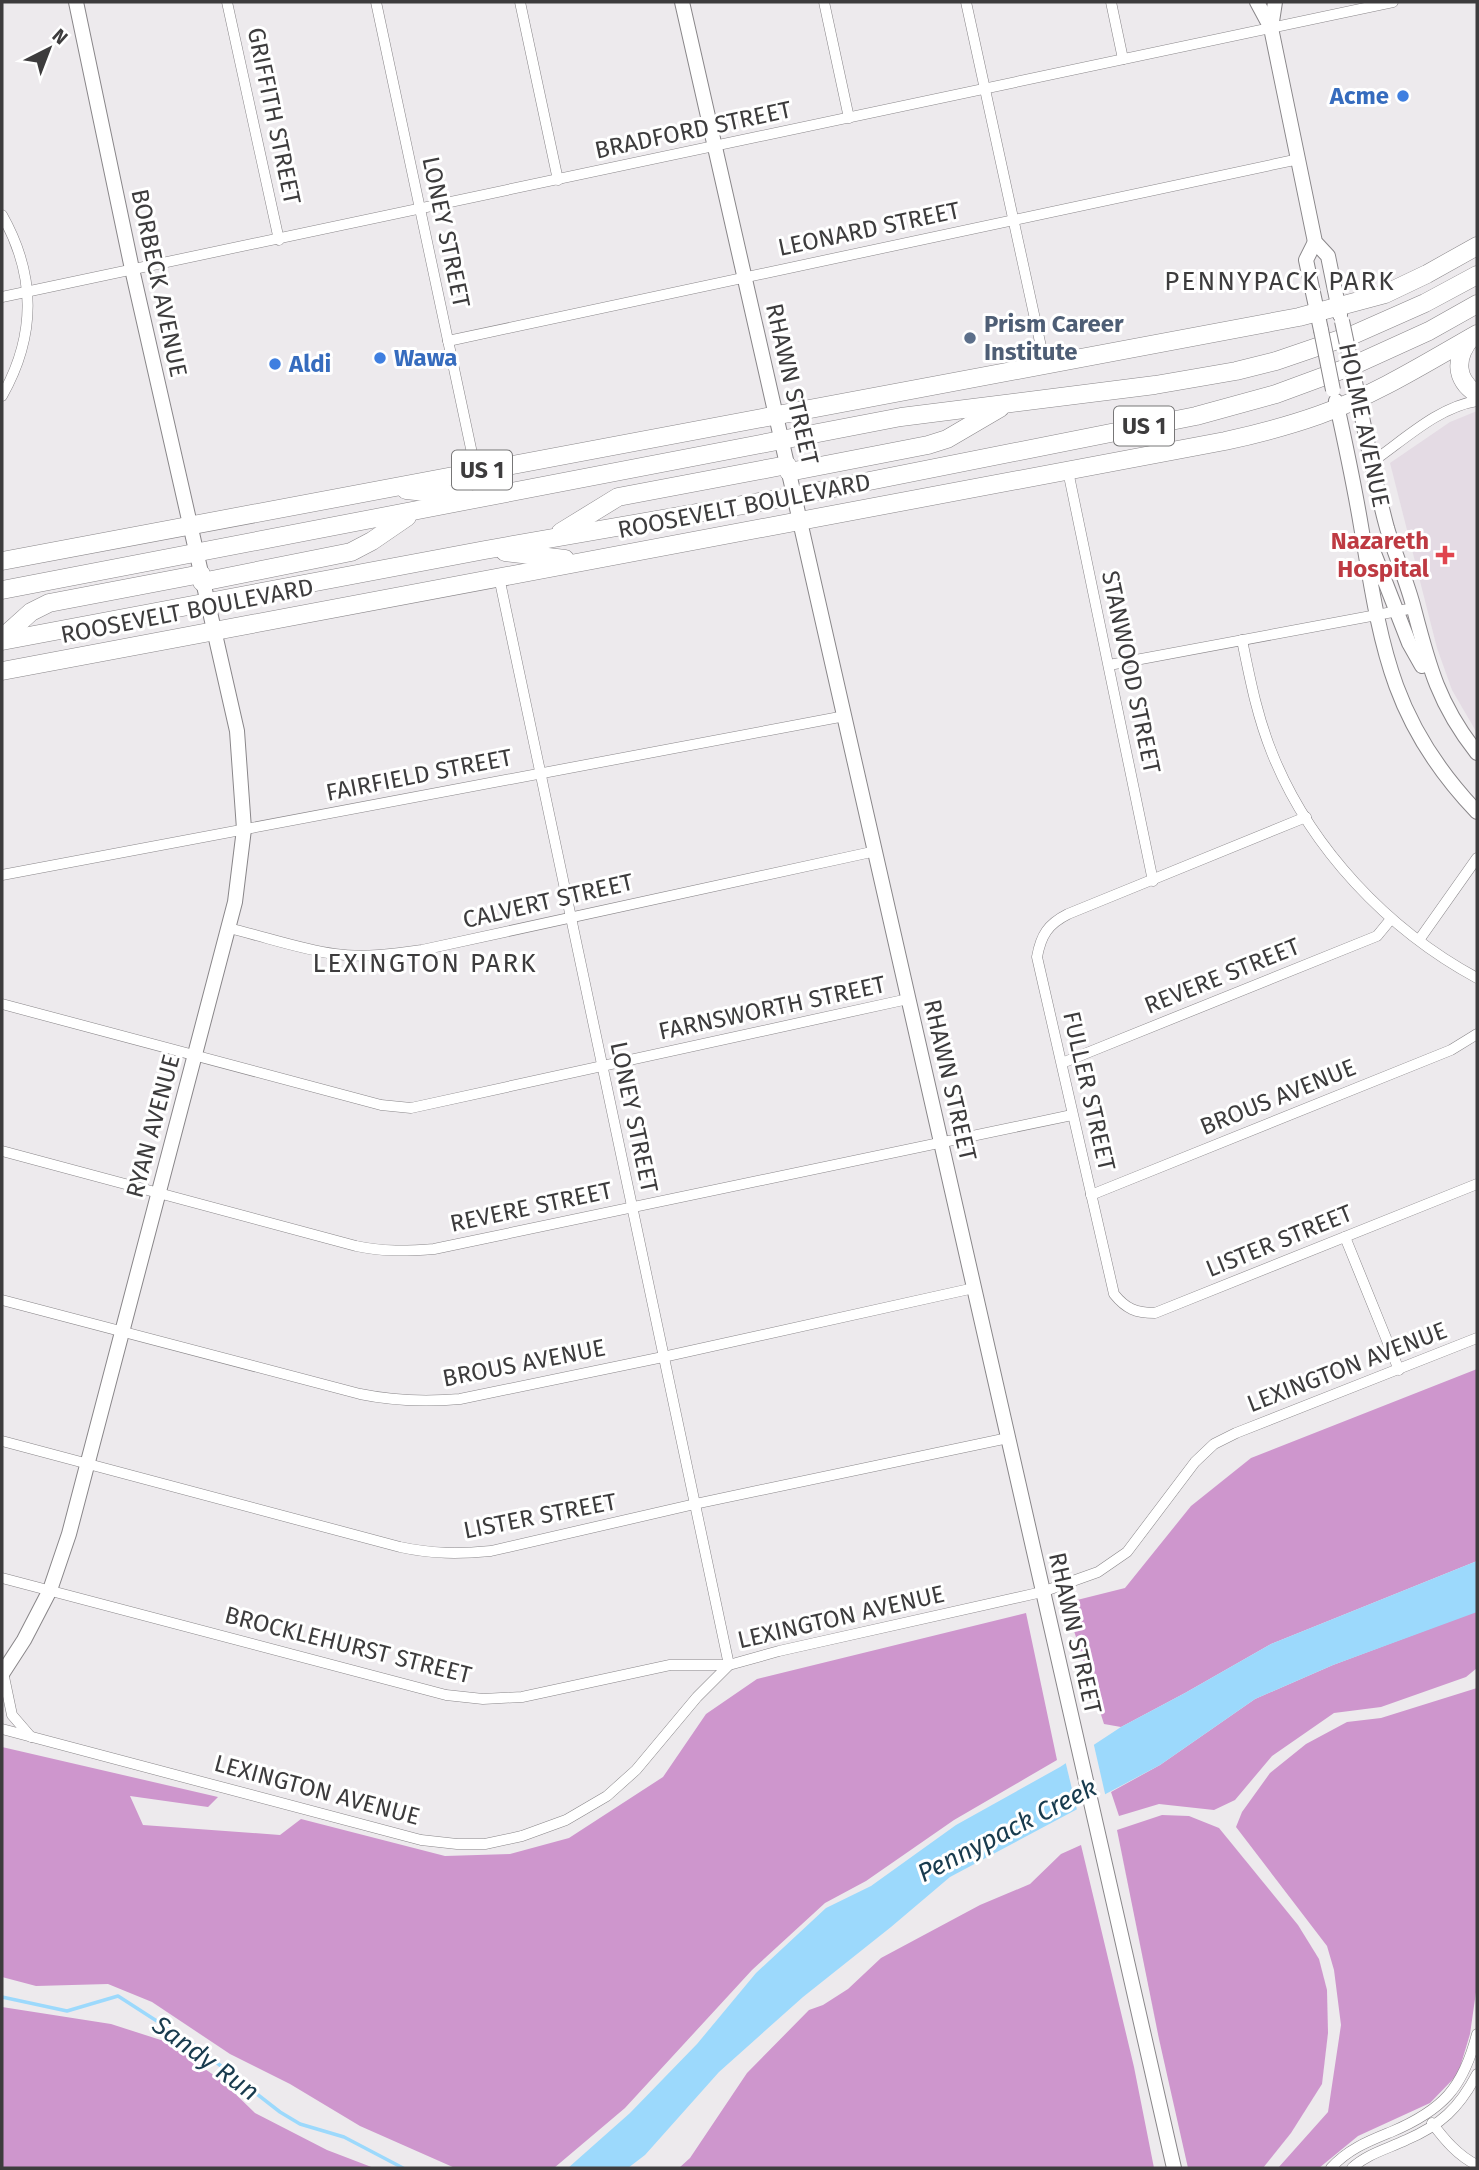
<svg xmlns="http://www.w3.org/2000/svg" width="1479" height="2170" font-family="'Fira Sans',sans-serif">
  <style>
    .built { fill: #e4dbe4 }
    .forest { fill: #ce96cd }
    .water { fill: #9cd9fc }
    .pier { fill: #edeaed }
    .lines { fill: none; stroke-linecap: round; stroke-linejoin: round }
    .stream { stroke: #9cd9fc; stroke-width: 3.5 }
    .street-casing { stroke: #898689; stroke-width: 11 }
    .secondary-casing { stroke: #898689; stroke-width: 16 }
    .highway-casing { stroke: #898689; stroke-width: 19 }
    .street { stroke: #fff; stroke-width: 10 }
    .secondary { stroke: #fff; stroke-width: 14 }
    .highway { stroke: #fff; stroke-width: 18 }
    .secondary-bridge-casing { stroke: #898689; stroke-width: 16; stroke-linecap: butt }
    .secondary-bridge { stroke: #fff; stroke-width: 14 }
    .shop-dot { fill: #3f7fe0; stroke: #fff; stroke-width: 2.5 }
    .service-dot { fill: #5c6f8a; stroke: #fff; stroke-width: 2.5 }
    .health-dot { fill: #e0444e; stroke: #fff; stroke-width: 2.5 }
    .labels { text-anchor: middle; stroke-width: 6; stroke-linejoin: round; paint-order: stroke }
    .shield { fill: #fff; stroke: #777677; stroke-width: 2 }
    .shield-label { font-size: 23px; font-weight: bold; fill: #3d3c3d }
    .shop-label { font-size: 24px; font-weight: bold; fill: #366cbe; stroke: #fff; text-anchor: start }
    .street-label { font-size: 24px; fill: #3d3c3d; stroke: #fff }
    .service-label { font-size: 24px; font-weight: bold; fill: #4e5e75; stroke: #fff; text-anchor: start }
    .health-label { font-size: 24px; font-weight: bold; fill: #be3a42; stroke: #fff; text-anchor: end }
    .neighbourhood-label { font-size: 26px; letter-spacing: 2px; fill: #3d3c3d; stroke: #fff }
    .water-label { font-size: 26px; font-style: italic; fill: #183b4e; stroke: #fff }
  </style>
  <rect width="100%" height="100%" fill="#edeaed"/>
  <!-- built -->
  <path class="built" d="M 1477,411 L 1477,733 L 1452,690 L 1437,648 L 1390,463 L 1450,422 Z"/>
  <!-- forest -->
  <g class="forest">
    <path d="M 1477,1369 L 1477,1561 L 1271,1644 L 1185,1693 L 1121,1727 L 1104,1724 L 1065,1603 L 1125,1588 L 1191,1506 L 1251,1458 Z"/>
    <path d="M 1477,1611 L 1477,1668 L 1466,1677 L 1381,1707 L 1334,1713 L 1272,1756 L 1235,1800 L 1214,1810 L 1159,1804 L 1119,1816 L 1111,1792 L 1160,1765 L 1255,1699 L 1333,1665 Z"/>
    <path d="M 1026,1613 L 1057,1760 L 954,1820 L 866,1881 L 825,1903 L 752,1970 L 625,2108 L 554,2168 L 455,2168 L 360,2126 L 290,2084 L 230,2054 L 152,2002 L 108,1984 L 36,1986 L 2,1977 L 2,1747 L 218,1797 L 208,1807 L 130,1796 L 143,1825 L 280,1835 L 301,1819 L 445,1856 L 510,1854 L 569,1838 L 663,1777 L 706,1714 L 757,1679 Z"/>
    <path d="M 1477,1688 L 1477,1985 L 1470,2034 L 1458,2074 L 1430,2103 L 1358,2136 L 1319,2168 L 1278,2168 L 1328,2112 L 1341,2025 L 1334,1970 L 1327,1946 L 1236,1827 L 1242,1812 L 1270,1773 L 1306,1744 L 1347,1722 L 1381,1718 Z"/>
    <path d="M 1162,1815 L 1189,1816 L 1219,1828 L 1298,1925 L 1319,1959 L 1327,1990 L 1328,2033 L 1322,2084 L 1291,2133 L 1263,2168 L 1188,2168 L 1159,2039 L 1117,1830 Z"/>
    <path d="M 1081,1845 L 1134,2067 L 1154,2168 L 679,2168 L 690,2158 L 747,2073 L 809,2010 L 823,2005 L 848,1989 L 881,1958 L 980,1905 L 1030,1884 L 1061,1854 Z"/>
    <path d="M 2,2007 L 111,2024 L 167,2042 L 222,2081 L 255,2113 L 327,2150 L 374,2168 L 2,2168 Z"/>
  </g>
  <!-- water -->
  <path class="water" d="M 1477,1561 L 1477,1612 L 1333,1665 L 1255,1699 L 1160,1765 L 950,1877 L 891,1927 L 803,1997 L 719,2072 L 645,2155 L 628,2168 L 568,2168 L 630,2113 L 697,2044 L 756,1973 L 826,1908 L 871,1886 L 956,1825 L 1060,1767 L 1121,1727 L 1185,1693 L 1271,1644 Z"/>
  <!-- pier -->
  <path class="pier" d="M 1093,1741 L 1106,1798 L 1078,1814 L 1065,1760 Z"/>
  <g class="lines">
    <!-- stream -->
    <path class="stream" d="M 2,1997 L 67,2011 L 118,1996 L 194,2045 L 280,2112 L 300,2124 L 344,2137 L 403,2168"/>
    <!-- street casing -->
    <g class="street-casing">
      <g id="street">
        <path d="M 227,2 L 279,240"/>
        <path d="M 376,2 L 476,472"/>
        <path d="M 520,2 L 558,180"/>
        <path d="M 824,2 L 849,118"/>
        <path d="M 966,2 L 1045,365"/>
        <path d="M 1111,2 L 1123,59"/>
        <path d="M 2,215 C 36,275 36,336 2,396"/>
        <path d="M 2,297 L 1393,2"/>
        <path d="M 448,341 L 1299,159"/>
        <path d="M 1372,462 C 1404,440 1438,407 1477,401"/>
        <path d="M 1068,471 L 1153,881"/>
        <path d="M 1242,640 C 1250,679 1257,716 1272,753 C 1310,848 1388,930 1477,978"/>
        <path d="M 1109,665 L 1414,608"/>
        <path d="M 1306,817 L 1068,914 C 1048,924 1041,935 1037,957 L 1114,1294 C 1126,1309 1136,1313 1155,1313 L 1477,1184"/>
        <path d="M 2,875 L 845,716"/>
        <path d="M 228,928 C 263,936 299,949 335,954 C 364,958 394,954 422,950 L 876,851"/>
        <path d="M 1419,940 L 1477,858"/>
        <path d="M 2,1004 L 381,1105 L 411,1108 L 908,999"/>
        <path d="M 1062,1063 L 1377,936 L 1391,919"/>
        <path d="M 2,1151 L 356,1246 C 383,1252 408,1251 434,1249 L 1072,1115"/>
        <path d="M 1091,1195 L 1451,1050 L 1477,1034"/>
        <path d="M 1345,1237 L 1399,1370"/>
        <path d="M 2,1300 L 360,1394 C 394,1401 425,1402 460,1399 L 663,1357 L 974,1288"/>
        <path d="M 2,1441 L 400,1547 C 432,1554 459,1554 491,1551 L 695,1504 L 1008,1438"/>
        <path d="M 2,1578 L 446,1695 L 483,1699 L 522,1697 L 670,1665 L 729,1665 L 499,577"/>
        <path d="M 3,1672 L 12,1715 L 31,1737"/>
        <path d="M 2,1729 L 421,1840 L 457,1844 L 485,1844 L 522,1836 L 566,1820 L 607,1796 L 636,1770 L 697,1697 L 729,1665 L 779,1651 L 1042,1592 L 1098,1572 L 1127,1552 L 1195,1462 L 1214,1444 L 1236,1433 L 1477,1338"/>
        <path d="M 1432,2123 C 1444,2139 1458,2156 1477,2165"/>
        <path d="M 1331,2168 C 1348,2149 1369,2141 1391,2132 C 1443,2110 1463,2088 1477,2034"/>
        <path d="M 1352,2168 C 1367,2154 1387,2149 1406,2140 C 1441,2125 1459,2108 1477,2074"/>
      </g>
    </g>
    <!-- secondary casing -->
    <g class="secondary-casing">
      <g id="secondary">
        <path d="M 682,2 L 1174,2168"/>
        <path d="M 1257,2 L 1271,28"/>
        <path d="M 1275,2 L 1271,28 L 1315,242 L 1328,256 L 1340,315"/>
        <path d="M 1315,242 L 1306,260 L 1321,330"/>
        <path d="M 1355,382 C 1365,431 1374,480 1387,528 C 1395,555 1407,581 1414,609 C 1429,667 1439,705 1477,753"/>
        <path d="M 1336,401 C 1345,442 1354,484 1361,526 C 1381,644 1390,721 1477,812"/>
        <path d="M 1370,543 L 1409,643 L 1422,666"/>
        <path d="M 2,1674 L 24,1640 L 50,1590 L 69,1534 L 235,902 L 244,829 L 237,731 L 132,269 L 76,2"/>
      </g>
    </g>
    <!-- highway casing -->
    <g class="highway-casing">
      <g id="highway">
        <path d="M 1471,338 C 1455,357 1454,379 1477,394"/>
        <path d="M 789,472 L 928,445 L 947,439 L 1000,408"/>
        <path d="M 406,490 L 465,496"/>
        <path d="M 561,532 L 618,497 L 787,465"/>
        <path d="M 505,552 L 565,559"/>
        <path d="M 2,561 L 1299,317 L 1385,294 L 1427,274 L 1477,246"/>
        <path d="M 202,582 L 351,552 L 372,541 L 407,517"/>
        <path d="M 2,590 L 901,417 L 1155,385 L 1236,371 L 1276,361 L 1355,334 L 1425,303 L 1477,275"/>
        <path d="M 2,638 L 31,612 L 49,603 L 201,574"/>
        <path d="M 2,641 L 485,550 L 794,496 L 1196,416 L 1276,394 L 1352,366 L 1429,331 L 1477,304"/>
        <path d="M 2,671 L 1225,441 C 1257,434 1288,426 1319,415 C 1375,395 1426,363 1477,334"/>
      </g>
    </g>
    <!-- street -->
    <use href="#street" class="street"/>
    <!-- secondary -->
    <use href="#secondary" class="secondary"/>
    <!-- highway -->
    <use href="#highway" class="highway"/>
    <!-- secondary-bridge casing -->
    <g class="secondary-bridge-casing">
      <g id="secondary-bridge">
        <path d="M 1342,321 L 1355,382"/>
        <path d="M 1321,330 L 1333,390"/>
      </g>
    </g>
    <!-- secondary-bridge -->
    <use href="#secondary-bridge" class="secondary-bridge"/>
  </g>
  <!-- markers -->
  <g class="shop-dot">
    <circle cx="1403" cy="96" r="7"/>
    <circle cx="380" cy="358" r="7"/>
    <circle cx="275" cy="364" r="7"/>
  </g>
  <circle class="service-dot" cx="970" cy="338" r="7"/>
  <path class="health-dot" d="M1441.5 544.5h7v7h7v7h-7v7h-7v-7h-7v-7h7z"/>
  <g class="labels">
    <!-- shield labels -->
    <g class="shield">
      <rect x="1114" y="406.5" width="60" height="39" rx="5"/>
      <rect x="452" y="450.5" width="60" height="39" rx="5"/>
    </g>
    <g class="shield-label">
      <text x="1144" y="434">US 1</text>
      <text x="482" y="478">US 1</text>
    </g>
    <!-- shop labels -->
    <g class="shop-label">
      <text x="1389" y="104" text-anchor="end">Acme</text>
      <text x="394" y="366">Wawa</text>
      <text x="289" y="372">Aldi</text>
    </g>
    <!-- street labels -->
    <g class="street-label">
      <text transform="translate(274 116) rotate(78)" y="8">GRIFFITH STREET</text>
      <text transform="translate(693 130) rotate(-12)" y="8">BRADFORD STREET</text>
      <text transform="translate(869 229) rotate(-12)" y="8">LEONARD STREET</text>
      <text transform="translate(446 232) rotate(78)" y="8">LONEY STREET</text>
      <text transform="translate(159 283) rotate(78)" y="8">BORBECK AVENUE</text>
      <text transform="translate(792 384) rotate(77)" y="8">RHAWN STREET</text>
      <text transform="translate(1364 425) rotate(78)" y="8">HOLME AVENUE</text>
      <text transform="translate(744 506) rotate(-11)" y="8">ROOSEVELT BOULEVARD</text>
      <text transform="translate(187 611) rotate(-11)" y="8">ROOSEVELT BOULEVARD</text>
      <text transform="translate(1131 672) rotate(78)" y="8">STANWOOD STREET</text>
      <text transform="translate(419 775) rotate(-11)" y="8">FAIRFIELD STREET</text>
      <text transform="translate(548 901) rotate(-13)" y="8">CALVERT STREET</text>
      <text transform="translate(1222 976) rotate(-22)" y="8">REVERE STREET</text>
      <text transform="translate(772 1008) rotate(-12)" y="8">FARNSWORTH STREET</text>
      <text transform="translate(950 1080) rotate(77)" y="8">RHAWN STREET</text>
      <text transform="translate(1089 1091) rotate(77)" y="8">FULLER STREET</text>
      <text transform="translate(1278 1097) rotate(-22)" y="8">BROUS AVENUE</text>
      <text transform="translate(634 1117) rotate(78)" y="8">LONEY STREET</text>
      <text transform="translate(153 1126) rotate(-75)" y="8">RYAN AVENUE</text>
      <text transform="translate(531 1207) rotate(-12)" y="8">REVERE STREET</text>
      <text transform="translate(1279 1241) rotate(-22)" y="8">LISTER STREET</text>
      <text transform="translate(524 1363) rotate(-11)" y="8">BROUS AVENUE</text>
      <text transform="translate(1347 1367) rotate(-21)" y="8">LEXINGTON AVENUE</text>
      <text transform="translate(540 1516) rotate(-11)" y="8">LISTER STREET</text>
      <text transform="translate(841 1617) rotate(-13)" y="8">LEXINGTON AVENUE</text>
      <text transform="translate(1075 1633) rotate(77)" y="8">RHAWN STREET</text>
      <text transform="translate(348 1645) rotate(14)" y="8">BROCKLEHURST STREET</text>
      <text transform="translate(317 1790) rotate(15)" y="8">LEXINGTON AVENUE</text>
    </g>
    <!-- service labels -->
    <g class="service-label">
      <text x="984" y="332">Prism Career<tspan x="984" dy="28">Institute</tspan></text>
    </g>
    <!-- health labels -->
    <g class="health-label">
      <text x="1429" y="549">Nazareth<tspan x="1429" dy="28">Hospital</tspan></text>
    </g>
    <!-- neighbourhood labels -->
    <g class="neighbourhood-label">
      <text x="1280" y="290">PENNYPACK PARK</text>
      <text x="425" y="972">LEXINGTON PARK</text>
    </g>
    <!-- water labels -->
    <g class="water-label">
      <text transform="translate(1007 1830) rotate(-27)" y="9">Pennypack Creek</text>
      <text transform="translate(206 2058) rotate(36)" y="9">Sandy Run</text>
    </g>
  </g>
  <!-- border -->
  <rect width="1479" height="2170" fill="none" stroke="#3d3c3d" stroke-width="7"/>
  <!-- north arrow -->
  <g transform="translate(49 49) rotate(42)" stroke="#ffffff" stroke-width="5" paint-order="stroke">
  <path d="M0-5L12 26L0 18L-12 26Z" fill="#3d3c3d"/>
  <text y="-10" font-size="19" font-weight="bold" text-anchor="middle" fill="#3d3c3d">N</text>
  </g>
</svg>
